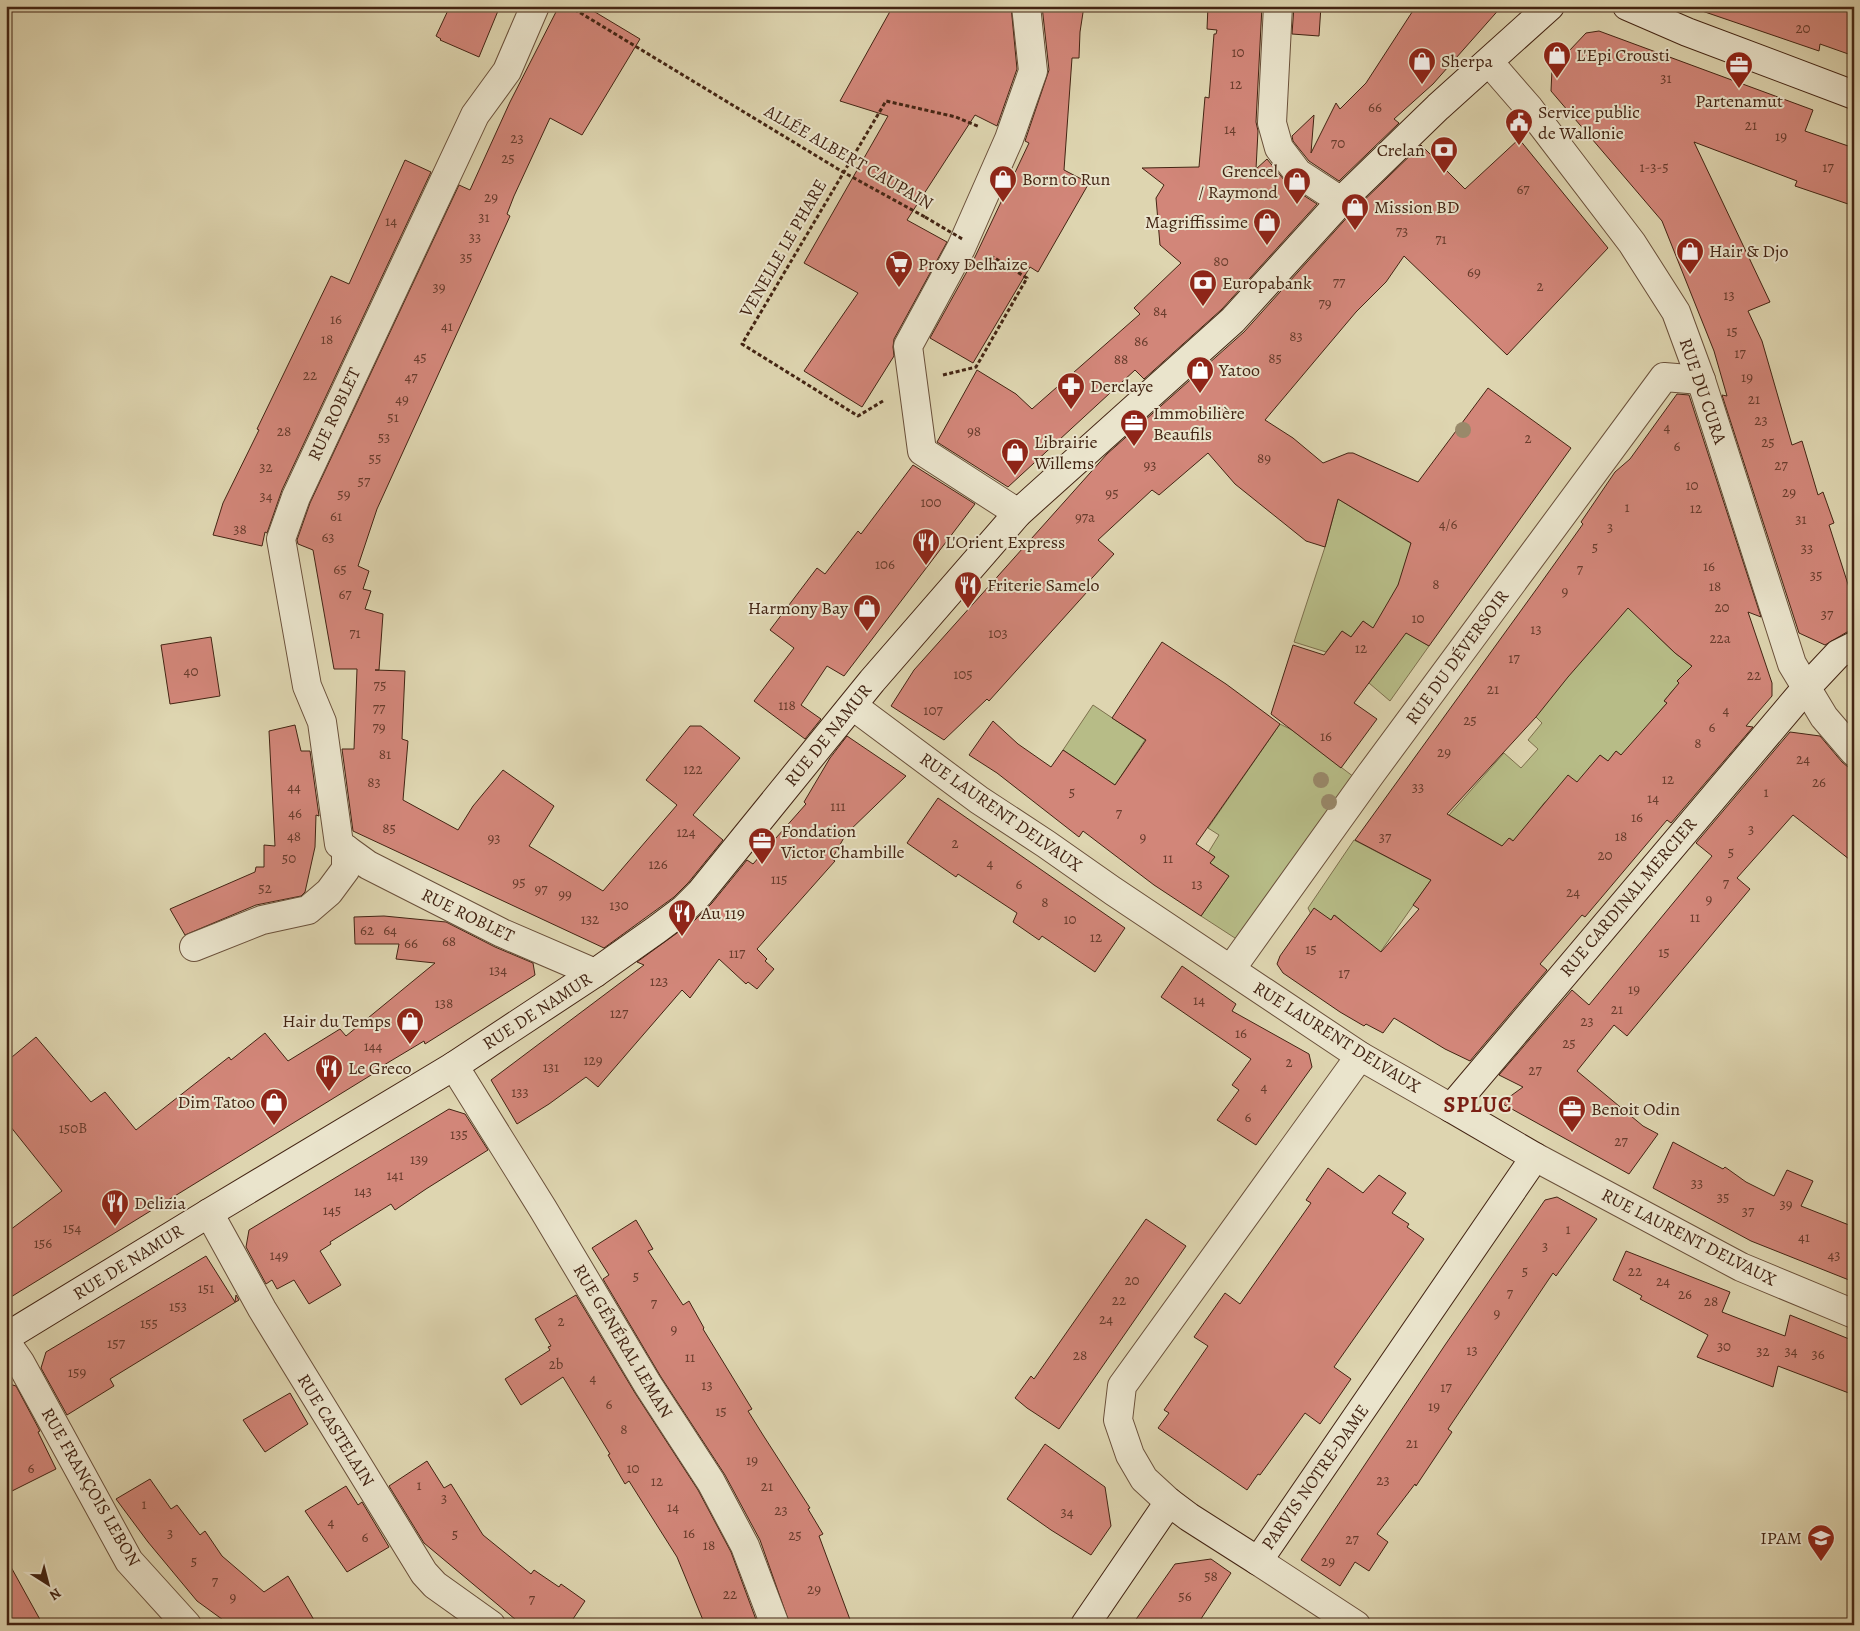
<svg xmlns="http://www.w3.org/2000/svg" width="1860" height="1631" font-family="Alegreya,serif">
  <style>
    .green { fill: #b7bc87; stroke: #7d704d }
    .building { fill: #d28679; stroke: #432413; fill-rule: evenodd }
    .lines { fill: none; stroke-linecap: round; stroke-linejoin: round }
    .street-casing { stroke: #6a503a; stroke-width: 30 }
    .secondary-casing { stroke: #432413; stroke-width: 30 }
    .path { stroke: #432413; stroke-width: 3; stroke-dasharray: 4 2.5; stroke-linecap: butt }
    .street { stroke: #eae4cc; stroke-width: 28 }
    .secondary { stroke: #eae4cc; stroke-width: 28 }
    .path-bridge { stroke: #432413; stroke-width: 3; stroke-dasharray: 4 2.5; stroke-linecap: butt }
    .tree { fill: #99896a }
    .labels { text-anchor: middle; stroke-width: 4; stroke-linejoin: round; paint-order: stroke }
    .number-label { font-size: 15px; fill: #673c2c }
    .poi-label { font-size: 18px; fill: #432413; stroke: #eae4cc; text-anchor: start }
    .street-label { font-size: 18px; fill: #432413; stroke: #eae4cc }
    .district-label { font-size: 22px; font-weight: bold; letter-spacing: 1px; fill: #7a1f14; stroke: #eae4cc }
  </style>
  <rect width="100%" height="100%" fill="#ded5b0"/>
  <filter id="stains"><feTurbulence type="fractalNoise" baseFrequency=".004" numOctaves="4"/><feColorMatrix values="0 0 0 0 .2 0 0 0 0 .09 0 0 0 0 .02 0 0 0 .5 -.17"/></filter>
  <radialGradient id="worn" r=".72"><stop offset=".6" stop-color="#630" stop-opacity="0"/><stop offset="1" stop-color="#630" stop-opacity=".3"/></radialGradient>
  <!-- green -->
  <g class="green">
    <path d="M 1338,499 L 1420,549 L 1398,585 L 1386,621 L 1429,646 L 1390,701 L 1369,683 L 1396,645 L 1363,621 L 1351,637 L 1342,631 L 1326,652 L 1294,642 L 1325,547 Z"/>
    <path d="M 1638,594 L 1657,636 L 1675,653 L 1694,668 L 1686,689 L 1673,690 L 1665,700 L 1667,703 L 1653,719 L 1625,758 L 1616,751 L 1608,761 L 1600,755 L 1579,784 L 1545,802 L 1536,813 L 1540,863 L 1510,838 L 1502,846 L 1449,815 L 1504,753 L 1521,768 L 1538,749 L 1528,740 L 1542,723 L 1534,715 Z"/>
    <path d="M 1093,705 L 1145,740 L 1115,785 L 1063,750 Z"/>
    <path d="M 1280,724 L 1292,730 L 1354,777 L 1238,940 L 1201,916 L 1229,876 L 1210,863 L 1215,857 L 1208,853 L 1219,835 L 1208,828 Z"/>
    <path d="M 1354,840 L 1431,880 L 1379,954 L 1335,915 L 1331,920 L 1311,914 L 1308,908 Z"/>
  </g>
  <!-- building -->
  <g class="building">
    <path d="M 450,6 L 500,6 L 479,57 L 440,40 L 441,39 L 436,36 Z"/>
    <path d="M 559,6 L 585,6 L 640,39 L 582,135 L 550,118 L 514,196 L 507,214 L 510,216 L 483,276 L 377,509 L 358,566 L 369,571 L 363,589 L 371,591 L 365,609 L 383,614 L 379,670 L 375,670 L 405,671 L 402,739 L 408,741 L 403,800 L 458,830 L 473,806 L 503,770 L 554,806 L 529,846 L 603,891 L 677,805 L 646,780 L 690,726 L 701,726 L 740,758 L 693,815 L 723,840 L 688,883 L 674,897 L 604,948 L 353,831 L 342,749 L 354,749 L 357,669 L 334,669 L 313,550 L 298,544 L 297,540 L 310,503 L 459,185 L 470,190 L 510,102 Z"/>
    <path d="M 893,6 L 1011,6 L 1017,69 L 997,126 L 975,115 L 907,220 L 947,242 L 894,339 L 893,347 L 894,356 L 862,407 L 804,371 L 858,293 L 804,263 L 888,116 L 840,101 Z"/>
    <path d="M 1042,6 L 1084,6 L 1080,32 L 1079,58 L 1072,58 L 1064,170 L 1089,183 L 1038,272 L 1030,267 L 973,363 L 930,338 L 975,257 L 1029,143 L 1025,141 L 1049,70 Z"/>
    <path d="M 1208,6 L 1262,6 L 1256,122 L 1258,131 L 1256,169 L 1267,159 L 1289,186 L 1317,204 L 1222,309 L 1144,379 L 1135,370 L 1008,487 L 937,442 L 977,370 L 1016,394 L 1032,409 L 1140,314 L 1134,308 L 1181,263 L 1160,245 L 1156,198 L 1164,185 L 1142,168 L 1199,167 L 1205,97 L 1209,98 L 1214,34 L 1216,34 L 1217,30 L 1207,29 Z"/>
    <path d="M 1294,6 L 1321,6 L 1319,36 L 1292,34 Z"/>
    <path d="M 1416,6 L 1502,6 L 1433,84 L 1394,119 L 1399,123 L 1339,181 L 1309,161 L 1293,141 L 1292,136 L 1314,115 L 1311,153 L 1336,103 L 1340,109 L 1366,83 Z"/>
    <path d="M 1703,6 L 1854,6 L 1854,56 L 1820,44 L 1819,51 L 1702,11 Z"/>
    <path d="M 1599,31 L 1813,110 L 1805,131 L 1854,148 L 1854,206 L 1795,186 L 1797,181 L 1694,142 L 1770,302 L 1748,311 L 1762,341 L 1792,445 L 1802,441 L 1818,495 L 1823,492 L 1834,523 L 1829,525 L 1854,603 L 1854,631 L 1847,632 L 1825,645 L 1799,633 L 1722,395 L 1727,396 L 1714,351 L 1662,221 L 1551,91 L 1552,69 L 1586,33 Z"/>
    <path d="M 1519,139 L 1608,248 L 1507,355 L 1404,256 L 1386,282 L 1356,312 L 1265,420 L 1293,438 L 1323,463 L 1348,453 L 1353,453 L 1418,482 L 1488,388 L 1571,448 L 1429,646 L 1406,633 L 1354,703 L 1377,719 L 1341,768 L 1271,714 L 1293,645 L 1324,655 L 1342,631 L 1351,637 L 1363,621 L 1373,628 L 1398,585 L 1411,543 L 1338,499 L 1325,547 L 1306,541 L 1235,484 L 1208,453 L 1159,495 L 1152,490 L 1098,540 L 1114,554 L 1082,589 L 1087,592 L 989,701 L 987,699 L 944,740 L 891,706 L 914,670 L 1107,454 L 1244,332 L 1352,212 L 1421,145 L 1465,189 Z"/>
    <path d="M 405,160 L 431,172 L 282,490 L 267,533 L 265,532 L 262,546 L 213,535 L 223,503 L 259,430 L 257,429 L 331,276 L 349,284 Z"/>
    <path d="M 1677,394 L 1689,395 L 1761,617 L 1748,612 L 1772,683 L 1772,696 L 1746,726 L 1753,727 L 1671,823 L 1667,820 L 1585,917 L 1582,915 L 1540,964 L 1547,970 L 1470,1061 L 1445,1049 L 1394,1018 L 1383,1033 L 1366,1024 L 1364,1026 L 1340,1012 L 1283,973 L 1277,964 L 1280,956 L 1314,908 L 1331,920 L 1334,915 L 1381,952 L 1419,909 L 1413,905 L 1431,880 L 1355,840 L 1538,587 L 1583,524 L 1581,522 L 1615,472 L 1630,459 ZM 1628,608 L 1675,653 L 1692,666 L 1677,681 L 1679,683 L 1664,701 L 1667,703 L 1621,755 L 1616,751 L 1608,761 L 1600,755 L 1577,782 L 1568,775 L 1513,841 L 1509,838 L 1502,846 L 1447,814 L 1536,717 L 1568,677 Z"/>
    <path d="M 913,465 L 975,504 L 844,676 L 827,666 L 801,705 L 821,719 L 805,739 L 754,701 L 794,648 L 770,630 L 817,568 L 825,574 L 858,531 L 861,534 Z"/>
    <path d="M 211,637 L 220,696 L 170,704 L 161,645 Z"/>
    <path d="M 1162,642 L 1226,684 L 1280,724 L 1196,844 L 1215,857 L 1210,863 L 1229,876 L 1201,916 L 1154,885 L 1083,831 L 1079,837 L 997,773 L 969,755 L 993,721 L 1018,744 L 1051,767 L 1063,750 L 1115,785 L 1146,740 L 1112,718 Z"/>
    <path d="M 295,725 L 301,751 L 310,751 L 319,816 L 316,815 L 315,847 L 305,892 L 301,896 L 256,905 L 185,935 L 170,909 L 255,872 L 256,867 L 264,867 L 264,845 L 275,846 L 269,731 Z"/>
    <path d="M 1790,732 L 1820,736 L 1842,762 L 1848,767 L 1854,767 L 1854,863 L 1793,815 L 1737,878 L 1750,889 L 1627,1036 L 1614,1025 L 1577,1071 L 1643,1126 L 1658,1134 L 1629,1174 L 1501,1103 L 1523,1087 L 1499,1075 L 1572,990 L 1589,1005 L 1712,856 L 1696,843 Z"/>
    <path d="M 847,736 L 906,776 L 846,834 L 832,859 L 835,861 L 757,949 L 767,959 L 765,961 L 774,969 L 757,989 L 748,982 L 746,984 L 719,959 L 690,998 L 682,990 L 598,1087 L 586,1077 L 549,1104 L 517,1124 L 491,1080 L 644,965 L 637,962 L 695,920 L 712,903 L 747,860 L 753,864 L 806,804 L 804,802 L 830,758 Z"/>
    <path d="M 938,798 L 1125,928 L 1095,972 L 1042,936 L 1039,940 L 1013,922 L 1017,913 L 958,874 L 956,877 L 907,843 Z"/>
    <path d="M 384,916 L 446,922 L 495,947 L 533,963 L 535,975 L 425,1044 L 424,1041 L 374,1071 L 376,1072 L 6,1300 L 6,1233 L 62,1191 L 6,1121 L 6,1062 L 36,1037 L 91,1102 L 105,1092 L 136,1130 L 229,1057 L 231,1060 L 265,1033 L 288,1061 L 340,1029 L 346,1036 L 435,963 L 396,959 L 399,944 L 355,944 L 354,917 Z"/>
    <path d="M 1182,966 L 1236,1004 L 1232,1011 L 1309,1054 L 1312,1067 L 1256,1145 L 1217,1120 L 1239,1090 L 1232,1085 L 1251,1059 L 1161,997 Z"/>
    <path d="M 449,1109 L 465,1114 L 488,1150 L 426,1189 L 395,1210 L 391,1204 L 330,1242 L 331,1244 L 320,1251 L 341,1285 L 309,1304 L 294,1280 L 277,1289 L 272,1280 L 266,1284 L 246,1247 L 249,1230 Z"/>
    <path d="M 1673,1142 L 1723,1169 L 1725,1167 L 1746,1182 L 1774,1196 L 1787,1170 L 1813,1181 L 1801,1206 L 1854,1227 L 1854,1282 L 1751,1241 L 1653,1188 Z"/>
    <path d="M 1328,1168 L 1363,1193 L 1379,1175 L 1406,1193 L 1392,1213 L 1409,1224 L 1407,1227 L 1424,1239 L 1334,1367 L 1351,1379 L 1320,1424 L 1305,1413 L 1260,1475 L 1258,1474 L 1247,1490 L 1158,1428 L 1169,1413 L 1164,1410 L 1208,1346 L 1194,1337 L 1225,1293 L 1240,1304 L 1311,1203 L 1306,1200 Z"/>
    <path d="M 1557,1197 L 1597,1219 L 1556,1276 L 1553,1273 L 1448,1429 L 1452,1432 L 1416,1486 L 1415,1484 L 1377,1534 L 1388,1542 L 1369,1571 L 1355,1562 L 1340,1586 L 1301,1560 L 1445,1345 L 1545,1200 Z"/>
    <path d="M 1146,1219 L 1186,1246 L 1059,1429 L 1027,1408 L 1015,1398 L 1031,1376 L 1034,1379 Z"/>
    <path d="M 636,1220 L 653,1249 L 648,1251 L 683,1305 L 689,1301 L 704,1328 L 703,1329 L 752,1409 L 748,1411 L 763,1435 L 810,1508 L 808,1509 L 823,1534 L 819,1536 L 852,1625 L 790,1625 L 760,1540 L 725,1475 L 661,1377 L 603,1279 L 609,1275 L 592,1248 Z"/>
    <path d="M 1626,1251 L 1730,1292 L 1722,1312 L 1753,1324 L 1785,1336 L 1790,1315 L 1854,1341 L 1854,1395 L 1778,1366 L 1773,1387 L 1697,1357 L 1708,1335 L 1640,1299 L 1642,1296 L 1613,1280 Z"/>
    <path d="M 206,1256 L 235,1302 L 236,1295 L 239,1300 L 110,1379 L 114,1386 L 67,1415 L 41,1368 L 46,1352 Z"/>
    <path d="M 576,1295 L 635,1393 L 698,1490 L 731,1552 L 758,1625 L 705,1625 L 677,1557 L 629,1481 L 625,1484 L 608,1455 L 610,1454 L 563,1377 L 521,1405 L 505,1379 L 550,1350 L 548,1347 L 551,1346 L 535,1319 Z"/>
    <path d="M 6,1383 L 16,1386 L 40,1431 L 38,1432 L 56,1469 L 6,1494 Z"/>
    <path d="M 290,1393 L 308,1424 L 265,1452 L 243,1420 Z"/>
    <path d="M 1045,1444 L 1105,1487 L 1111,1526 L 1091,1555 L 1051,1530 L 1007,1499 Z"/>
    <path d="M 427,1461 L 444,1488 L 451,1484 L 483,1535 L 531,1574 L 534,1570 L 559,1587 L 561,1584 L 585,1601 L 569,1625 L 522,1625 L 424,1543 L 389,1486 Z"/>
    <path d="M 150,1479 L 171,1509 L 177,1505 L 200,1535 L 205,1531 L 222,1556 L 264,1592 L 288,1576 L 317,1625 L 230,1625 L 197,1601 L 148,1542 L 116,1499 Z"/>
    <path d="M 346,1486 L 358,1505 L 362,1502 L 389,1547 L 347,1572 L 305,1511 Z"/>
    <path d="M 6,1558 L 43,1625 L 12,1625 L 6,1613 Z"/>
    <path d="M 1211,1559 L 1231,1573 L 1197,1625 L 1132,1625 L 1175,1564 Z"/>
  </g>
  <g class="lines">
    <!-- street casing -->
    <g class="street-casing">
      <g id="street">
        <path d="M 535,6 L 507,71 L 475,115 L 296,497 L 281,539 L 307,686 L 322,722 L 339,844 L 368,865 L 502,933 L 595,973"/>
        <path d="M 1278,6 L 1272,123 L 1279,148 L 1298,173 L 1341,201"/>
        <path d="M 1489,62 L 1529,108 L 1632,243 L 1676,312 L 1701,380 L 1792,664 L 1824,717 L 1854,752"/>
        <path d="M 1018,513 L 922,451 L 908,346 L 961,248 L 1009,139 L 1033,71 L 1026,6"/>
        <path d="M 853,706 L 979,800 L 1046,844 L 1113,891 L 1360,1056 L 1451,1108"/>
        <path d="M 194,947 L 262,920 L 308,910 L 329,892 L 346,869 L 346,849"/>
        <path d="M 1231,969 L 1370,775 L 1664,377 L 1701,380"/>
        <path d="M 454,1066 L 543,1209 L 648,1385 L 711,1482 L 745,1546 L 775,1625"/>
        <path d="M 1535,1157 L 1741,1267 L 1854,1314"/>
        <path d="M 209,1213 L 262,1309 L 424,1573 L 435,1585 L 491,1625"/>
        <path d="M 6,1342 L 20,1362 L 129,1561 L 187,1625"/>
        <path d="M 1169,1502 L 1144,1479 L 1130,1455 L 1118,1420 L 1122,1386 L 1360,1056"/>
        <path d="M 1258,1561 L 1356,1625"/>
      </g>
    </g>
    <!-- secondary casing -->
    <g class="secondary-casing">
      <g id="secondary">
        <path d="M 1627,6 L 1687,32 L 1854,95"/>
        <path d="M 6,1337 L 209,1213 L 454,1066 L 595,973 L 656,930 L 684,909 L 700,893 L 872,681 L 1018,513 L 1233,320 L 1341,201 L 1438,107 L 1550,6"/>
        <path d="M 1085,1625 L 1169,1502 L 1189,1517 L 1258,1561 L 1535,1157 L 1451,1108 L 1807,687 L 1838,654 L 1854,646"/>
      </g>
    </g>
    <!-- path -->
    <g class="path">
      <path d="M 569,6 L 843,172 L 925,217"/>
      <path d="M 989,265 L 997,270 L 1003,264"/>
      <path d="M 943,375 L 976,367 L 1027,278 L 993,257"/>
      <path d="M 883,401 L 858,416 L 742,344 L 886,101 L 956,117 L 980,127"/>
    </g>
    <!-- street -->
    <use href="#street" class="street"/>
    <!-- secondary -->
    <use href="#secondary" class="secondary"/>
    <!-- path-bridge -->
    <path class="path-bridge" d="M 925,217 L 964,240"/>
  </g>
  <!-- trees -->
  <g class="tree">
    <circle cx="1463" cy="430" r="8"/>
    <circle cx="1321" cy="780" r="8"/>
    <circle cx="1329" cy="802" r="8"/>
  </g>
  <!-- icons -->
  <defs>
    <g id="shop-pin" transform="scale(1.4375)"><path d="M0 17L-7.5 6A9.5 9.5 0 1 1 7.5 6Z" fill="#8f2418" stroke="#eae4cc"/><path d="M-5-2.5h2.3a2.7 3.5 0 0 1 5.4 0H5L5.5 6h-11ZM-1.5-2.5h3a1.5 2.3 0 0 0-3 0Z" fill="#fff"/></g>
    <g id="office-pin" transform="scale(1.4375)"><path d="M0 17L-7.5 6A9.5 9.5 0 1 1 7.5 6Z" fill="#8f2418" stroke="#eae4cc"/><path d="M-6-3h4V-5.5h4V-3h4V5H-6ZM-1-4.5V-3h2v-1.5ZM-6 0V1H6V0Z" fill="#fff"/></g>
    <g id="civic-pin" transform="scale(1.4375)"><path d="M0 17L-7.5 6A9.5 9.5 0 1 1 7.5 6Z" fill="#8f2418" stroke="#eae4cc"/><path d="M-.6-6.5H3V-4.5H.6V-3L4-1V1h2V6H-6V1h2V-1L-.6-3ZM-1.2 2.5V6h2.4V2.5Z" fill="#fff"/></g>
    <g id="bank-pin" transform="scale(1.4375)"><path d="M0 17L-7.5 6A9.5 9.5 0 1 1 7.5 6Z" fill="#8f2418" stroke="#eae4cc"/><path d="M-6-4H6V4H-6ZM0-2.3a2.3 2.3 0 1 0 0 4.6a2.3 2.3 0 1 0 0-4.6Z" fill="#fff"/></g>
    <g id="supermarket-pin" transform="scale(1.4375)"><path d="M0 17L-7.5 6A9.5 9.5 0 1 1 7.5 6Z" fill="#8f2418" stroke="#eae4cc"/><path d="M-6-5.5h2.5l.6 2H6L4.5 2H-2.5L-4.4-4H-6ZM-1.5 3.2a1.3 1.3 0 1 0 .1 0ZM3 3.2a1.3 1.3 0 1 0 .1 0Z" fill="#fff"/></g>
    <g id="pharmacy-pin" transform="scale(1.4375)"><path d="M0 17L-7.5 6A9.5 9.5 0 1 1 7.5 6Z" fill="#8f2418" stroke="#eae4cc"/><path d="M-2-6h4v4h4v4h-4v4h-4v-4h-4v-4h4Z" fill="#fff"/></g>
    <g id="restaurant-pin" transform="scale(1.4375)"><path d="M0 17L-7.5 6A9.5 9.5 0 1 1 7.5 6Z" fill="#8f2418" stroke="#eae4cc"/><path d="M-5-6h1v4h1v-4h1v4h1v-4h1v5L-1.5 .5V6h-2V.5L-5-1ZM5-6V6H3V1.5H1.5Q1.5-4 5-6Z" fill="#fff"/></g>
    <g id="school-pin" transform="scale(1.4375)"><path d="M0 17L-7.5 6A9.5 9.5 0 1 1 7.5 6Z" fill="#8f2418" stroke="#eae4cc"/><path d="M0-5L7-2L0 1L-7-2ZM-4 1L0 2.5L4 1V4Q0 6-4 4Z" fill="#fff"/></g>
  </defs>
  <g fill-rule="evenodd">
    <use href="#shop-pin" x="1557" y="55"/>
    <use href="#shop-pin" x="1422" y="61"/>
    <use href="#office-pin" x="1739" y="65"/>
    <use href="#civic-pin" x="1519" y="122"/>
    <use href="#bank-pin" x="1444" y="150"/>
    <use href="#shop-pin" x="1003" y="179"/>
    <use href="#shop-pin" x="1297" y="181"/>
    <use href="#shop-pin" x="1355" y="207"/>
    <use href="#shop-pin" x="1267" y="222"/>
    <use href="#shop-pin" x="1690" y="251"/>
    <use href="#supermarket-pin" x="899" y="264"/>
    <use href="#bank-pin" x="1203" y="283"/>
    <use href="#shop-pin" x="1200" y="370"/>
    <use href="#pharmacy-pin" x="1071" y="386"/>
    <use href="#office-pin" x="1134" y="423"/>
    <use href="#shop-pin" x="1015" y="452"/>
    <use href="#restaurant-pin" x="926" y="542"/>
    <use href="#restaurant-pin" x="968" y="585"/>
    <use href="#shop-pin" x="867" y="608"/>
    <use href="#office-pin" x="762" y="841"/>
    <use href="#restaurant-pin" x="682" y="913"/>
    <use href="#shop-pin" x="410" y="1021"/>
    <use href="#restaurant-pin" x="329" y="1068"/>
    <use href="#shop-pin" x="274" y="1102"/>
    <use href="#office-pin" x="1572" y="1109"/>
    <use href="#restaurant-pin" x="115" y="1203"/>
    <use href="#school-pin" x="1821" y="1538"/>
  </g>
  <g class="labels">
    <!-- number labels -->
    <g class="number-label">
      <text x="1803" y="33">20</text>
      <text x="1238" y="57">10</text>
      <text x="1666" y="83">31</text>
      <text x="1236" y="89">12</text>
      <text x="1375" y="112">66</text>
      <text x="1751" y="130">21</text>
      <text x="1230" y="134">14</text>
      <text x="1781" y="141">19</text>
      <text x="517" y="143">23</text>
      <text x="1338" y="148">70</text>
      <text x="508" y="163">25</text>
      <text x="1654" y="172">1-3-5</text>
      <text x="1828" y="172">17</text>
      <text x="1523" y="194">67</text>
      <text x="491" y="202">29</text>
      <text x="484" y="222">31</text>
      <text x="391" y="226">14</text>
      <text x="1402" y="236">73</text>
      <text x="475" y="242">33</text>
      <text x="1441" y="244">71</text>
      <text x="466" y="262">35</text>
      <text x="1221" y="266">80</text>
      <text x="1474" y="277">69</text>
      <text x="1339" y="287">77</text>
      <text x="1540" y="291">2</text>
      <text x="439" y="292">39</text>
      <text x="1729" y="300">13</text>
      <text x="1325" y="308">79</text>
      <text x="1160" y="316">84</text>
      <text x="336" y="324">16</text>
      <text x="447" y="331">41</text>
      <text x="1732" y="336">15</text>
      <text x="1296" y="341">83</text>
      <text x="327" y="344">18</text>
      <text x="1141" y="346">86</text>
      <text x="1740" y="358">17</text>
      <text x="420" y="362">45</text>
      <text x="1275" y="363">85</text>
      <text x="1121" y="364">88</text>
      <text x="310" y="380">22</text>
      <text x="411" y="382">47</text>
      <text x="1747" y="382">19</text>
      <text x="402" y="404">49</text>
      <text x="1754" y="404">21</text>
      <text x="393" y="422">51</text>
      <text x="1761" y="425">23</text>
      <text x="1667" y="432">4</text>
      <text x="284" y="436">28</text>
      <text x="974" y="436">98</text>
      <text x="384" y="442">53</text>
      <text x="1528" y="443">2</text>
      <text x="1768" y="447">25</text>
      <text x="1677" y="451">6</text>
      <text x="375" y="463">55</text>
      <text x="1264" y="463">89</text>
      <text x="1150" y="470">93</text>
      <text x="1781" y="470">27</text>
      <text x="266" y="472">32</text>
      <text x="364" y="486">57</text>
      <text x="1692" y="490">10</text>
      <text x="1789" y="497">29</text>
      <text x="1112" y="498">95</text>
      <text x="344" y="499">59</text>
      <text x="266" y="501">34</text>
      <text x="931" y="507">100</text>
      <text x="1627" y="512">1</text>
      <text x="1696" y="513">12</text>
      <text x="336" y="521">61</text>
      <text x="1085" y="522">97a</text>
      <text x="1801" y="524">31</text>
      <text x="1448" y="529">4/6</text>
      <text x="1610" y="532">3</text>
      <text x="240" y="534">38</text>
      <text x="328" y="542">63</text>
      <text x="1595" y="552">5</text>
      <text x="1807" y="553">33</text>
      <text x="885" y="569">106</text>
      <text x="1709" y="571">16</text>
      <text x="340" y="574">65</text>
      <text x="1580" y="574">7</text>
      <text x="1816" y="580">35</text>
      <text x="1436" y="589">8</text>
      <text x="1715" y="591">18</text>
      <text x="1565" y="596">9</text>
      <text x="345" y="599">67</text>
      <text x="1722" y="612">20</text>
      <text x="1827" y="619">37</text>
      <text x="1418" y="623">10</text>
      <text x="1536" y="634">13</text>
      <text x="355" y="638">71</text>
      <text x="998" y="638">103</text>
      <text x="1720" y="643">22a</text>
      <text x="1361" y="653">12</text>
      <text x="1514" y="663">17</text>
      <text x="191" y="676">40</text>
      <text x="963" y="679">105</text>
      <text x="1754" y="680">22</text>
      <text x="380" y="690">75</text>
      <text x="1493" y="694">21</text>
      <text x="787" y="710">118</text>
      <text x="379" y="713">77</text>
      <text x="933" y="715">107</text>
      <text x="1726" y="715">4</text>
      <text x="1470" y="725">25</text>
      <text x="379" y="732">79</text>
      <text x="1712" y="732">6</text>
      <text x="1326" y="741">16</text>
      <text x="1698" y="748">8</text>
      <text x="1444" y="757">29</text>
      <text x="385" y="759">81</text>
      <text x="1803" y="764">24</text>
      <text x="693" y="774">122</text>
      <text x="1668" y="784">12</text>
      <text x="374" y="787">83</text>
      <text x="1819" y="787">26</text>
      <text x="294" y="792">44</text>
      <text x="1418" y="792">33</text>
      <text x="1072" y="797">5</text>
      <text x="1766" y="797">1</text>
      <text x="1653" y="803">14</text>
      <text x="838" y="811">111</text>
      <text x="295" y="818">46</text>
      <text x="1119" y="818">7</text>
      <text x="1637" y="822">16</text>
      <text x="389" y="833">85</text>
      <text x="1751" y="834">3</text>
      <text x="686" y="837">124</text>
      <text x="294" y="841">48</text>
      <text x="1621" y="841">18</text>
      <text x="1143" y="842">9</text>
      <text x="1385" y="842">37</text>
      <text x="494" y="843">93</text>
      <text x="955" y="848">2</text>
      <text x="1731" y="857">5</text>
      <text x="1605" y="860">20</text>
      <text x="289" y="863">50</text>
      <text x="1168" y="863">11</text>
      <text x="990" y="868">4</text>
      <text x="658" y="869">126</text>
      <text x="779" y="884">115</text>
      <text x="519" y="887">95</text>
      <text x="1726" y="888">7</text>
      <text x="1019" y="889">6</text>
      <text x="1197" y="889">13</text>
      <text x="265" y="893">52</text>
      <text x="541" y="894">97</text>
      <text x="1573" y="897">24</text>
      <text x="565" y="899">99</text>
      <text x="1709" y="904">9</text>
      <text x="1045" y="907">8</text>
      <text x="619" y="910">130</text>
      <text x="1695" y="922">11</text>
      <text x="590" y="924">132</text>
      <text x="1070" y="924">10</text>
      <text x="367" y="935">62</text>
      <text x="390" y="935">64</text>
      <text x="1096" y="942">12</text>
      <text x="449" y="946">68</text>
      <text x="411" y="948">66</text>
      <text x="1311" y="954">15</text>
      <text x="1664" y="957">15</text>
      <text x="737" y="958">117</text>
      <text x="498" y="975">134</text>
      <text x="1344" y="978">17</text>
      <text x="659" y="986">123</text>
      <text x="1634" y="994">19</text>
      <text x="1199" y="1005">14</text>
      <text x="444" y="1008">138</text>
      <text x="1617" y="1014">21</text>
      <text x="619" y="1018">127</text>
      <text x="1587" y="1026">23</text>
      <text x="1241" y="1038">16</text>
      <text x="1569" y="1048">25</text>
      <text x="373" y="1051">144</text>
      <text x="593" y="1065">129</text>
      <text x="1289" y="1067">2</text>
      <text x="551" y="1072">131</text>
      <text x="1535" y="1075">27</text>
      <text x="1264" y="1092">4</text>
      <text x="520" y="1097">133</text>
      <text x="1248" y="1122">6</text>
      <text x="73" y="1133">150B</text>
      <text x="459" y="1139">135</text>
      <text x="1621" y="1146">27</text>
      <text x="419" y="1164">139</text>
      <text x="395" y="1180">141</text>
      <text x="1697" y="1188">33</text>
      <text x="363" y="1196">143</text>
      <text x="1723" y="1202">35</text>
      <text x="1786" y="1209">39</text>
      <text x="332" y="1215">145</text>
      <text x="1748" y="1216">37</text>
      <text x="72" y="1233">154</text>
      <text x="1568" y="1234">1</text>
      <text x="1804" y="1242">41</text>
      <text x="43" y="1248">156</text>
      <text x="1545" y="1251">3</text>
      <text x="279" y="1260">149</text>
      <text x="1834" y="1260">43</text>
      <text x="1525" y="1276">5</text>
      <text x="1635" y="1276">22</text>
      <text x="636" y="1281">5</text>
      <text x="1132" y="1285">20</text>
      <text x="1663" y="1286">24</text>
      <text x="206" y="1293">151</text>
      <text x="1510" y="1298">7</text>
      <text x="1685" y="1299">26</text>
      <text x="1119" y="1305">22</text>
      <text x="1711" y="1306">28</text>
      <text x="654" y="1308">7</text>
      <text x="178" y="1311">153</text>
      <text x="1497" y="1318">9</text>
      <text x="1106" y="1324">24</text>
      <text x="561" y="1326">2</text>
      <text x="149" y="1328">155</text>
      <text x="674" y="1334">9</text>
      <text x="116" y="1348">157</text>
      <text x="1724" y="1351">30</text>
      <text x="1472" y="1355">13</text>
      <text x="1763" y="1356">32</text>
      <text x="1791" y="1356">34</text>
      <text x="1818" y="1359">36</text>
      <text x="1080" y="1360">28</text>
      <text x="690" y="1362">11</text>
      <text x="556" y="1369">2b</text>
      <text x="77" y="1377">159</text>
      <text x="593" y="1383">4</text>
      <text x="707" y="1390">13</text>
      <text x="1446" y="1392">17</text>
      <text x="609" y="1409">6</text>
      <text x="1434" y="1411">19</text>
      <text x="721" y="1416">15</text>
      <text x="624" y="1434">8</text>
      <text x="1412" y="1448">21</text>
      <text x="752" y="1465">19</text>
      <text x="31" y="1473">6</text>
      <text x="633" y="1473">10</text>
      <text x="1383" y="1485">23</text>
      <text x="657" y="1486">12</text>
      <text x="419" y="1490">1</text>
      <text x="767" y="1491">21</text>
      <text x="444" y="1503">3</text>
      <text x="144" y="1509">1</text>
      <text x="673" y="1512">14</text>
      <text x="781" y="1515">23</text>
      <text x="1067" y="1517">34</text>
      <text x="331" y="1527">4</text>
      <text x="170" y="1538">3</text>
      <text x="689" y="1538">16</text>
      <text x="455" y="1539">5</text>
      <text x="795" y="1540">25</text>
      <text x="365" y="1542">6</text>
      <text x="1352" y="1544">27</text>
      <text x="709" y="1550">18</text>
      <text x="194" y="1566">5</text>
      <text x="1328" y="1566">29</text>
      <text x="1211" y="1581">58</text>
      <text x="215" y="1586">7</text>
      <text x="814" y="1594">29</text>
      <text x="730" y="1599">22</text>
      <text x="1185" y="1601">56</text>
      <text x="233" y="1602">9</text>
      <text x="532" y="1604">7</text>
    </g>
    <!-- poi labels -->
    <g class="poi-label">
      <text x="1576" y="61">L'Epi Crousti</text>
      <text x="1441" y="67">Sherpa</text>
      <text x="1739" y="107" text-anchor="middle">Partenamut</text>
      <text x="1538" y="118">Service public<tspan x="1538" dy="21">de Wallonie</tspan></text>
      <text x="1425" y="156" text-anchor="end">Crelan</text>
      <text x="1278" y="177" text-anchor="end">Grencel<tspan x="1278" dy="21">/ Raymond</tspan></text>
      <text x="1022" y="185">Born to Run</text>
      <text x="1374" y="213">Mission BD</text>
      <text x="1248" y="228" text-anchor="end">Magriffissime</text>
      <text x="1709" y="257">Hair &amp; Djo</text>
      <text x="918" y="270">Proxy Delhaize</text>
      <text x="1222" y="289">Europabank</text>
      <text x="1219" y="376">Yatoo</text>
      <text x="1090" y="392">Derclaye</text>
      <text x="1153" y="419">Immobilière<tspan x="1153" dy="21">Beaufils</tspan></text>
      <text x="1034" y="448">Librairie<tspan x="1034" dy="21">Willems</tspan></text>
      <text x="945" y="548">L'Orient Express</text>
      <text x="987" y="591">Friterie Samelo</text>
      <text x="848" y="614" text-anchor="end">Harmony Bay</text>
      <text x="781" y="837">Fondation<tspan x="781" dy="21">Victor Chambille</tspan></text>
      <text x="701" y="919">Au 119</text>
      <text x="391" y="1027" text-anchor="end">Hair du Temps</text>
      <text x="348" y="1074">Le Greco</text>
      <text x="255" y="1108" text-anchor="end">Dim Tatoo</text>
      <text x="1591" y="1115">Benoit Odin</text>
      <text x="134" y="1209">Delizia</text>
      <text x="1802" y="1544" text-anchor="end">IPAM</text>
    </g>
    <!-- street labels -->
    <g class="street-label">
      <text transform="translate(849 157) rotate(30)" y="6">ALLÉE ALBERT CAUPAIN</text>
      <text transform="translate(783 248) rotate(-60)" y="6">VENELLE LE PHARE</text>
      <text transform="translate(1703 391) rotate(71)" y="6">RUE DU CURA</text>
      <text transform="translate(334 414) rotate(-65)" y="6">RUE ROBLET</text>
      <text transform="translate(1457 657) rotate(-54)" y="6">RUE DU DÉVERSOIR</text>
      <text transform="translate(828 735) rotate(-51)" y="6">RUE DE NAMUR</text>
      <text transform="translate(1001 812) rotate(35)" y="6">RUE LAURENT DELVAUX</text>
      <text transform="translate(1628 897) rotate(-50)" y="6">RUE CARDINAL MERCIER</text>
      <text transform="translate(468 915) rotate(26)" y="6">RUE ROBLET</text>
      <text transform="translate(537 1011) rotate(-33)" y="6">RUE DE NAMUR</text>
      <text transform="translate(1337 1037) rotate(32)" y="6">RUE LAURENT DELVAUX</text>
      <text transform="translate(1689 1237) rotate(27)" y="6">RUE LAURENT DELVAUX</text>
      <text transform="translate(128 1262) rotate(-32)" y="6">RUE DE NAMUR</text>
      <text transform="translate(623 1341) rotate(59)" y="6">RUE GÉNÉRAL LEMAN</text>
      <text transform="translate(336 1430) rotate(58)" y="6">RUE CASTELAIN</text>
      <text transform="translate(1315 1477) rotate(-55)" y="6">PARVIS NOTRE-DAME</text>
      <text transform="translate(91 1487) rotate(60)" y="6">RUE FRANÇOIS LEBON</text>
    </g>
    <!-- district labels -->
    <g class="district-label">
      <text x="1478" y="1112">SPLUC</text>
    </g>
  </g>
  <!-- margin -->
  <rect width="1860" height="1631" fill="none" stroke="#ded5b0" stroke-width="25"/>
  <rect x="8" y="8" width="1845" height="1616" fill="none" stroke="#432413" stroke-width="2.5"/>
  <rect x="12" y="12" width="1835" height="1606" fill="none" stroke="#432413"/>
  <!-- north arrow -->
  <g transform="translate(48 1584) rotate(144)" stroke="#eae4cc" stroke-width="4" paint-order="stroke">
  <path d="M0-4L9 19L0 12L-9 19Z" fill="#432413"/>
  <text y="-8" font-size="14" font-weight="bold" text-anchor="middle" fill="#432413">N</text>
  </g>
  <rect width="100%" height="100%" filter="url(#stains)"/>
  <rect width="100%" height="100%" fill="url(#worn)"/>
</svg>
